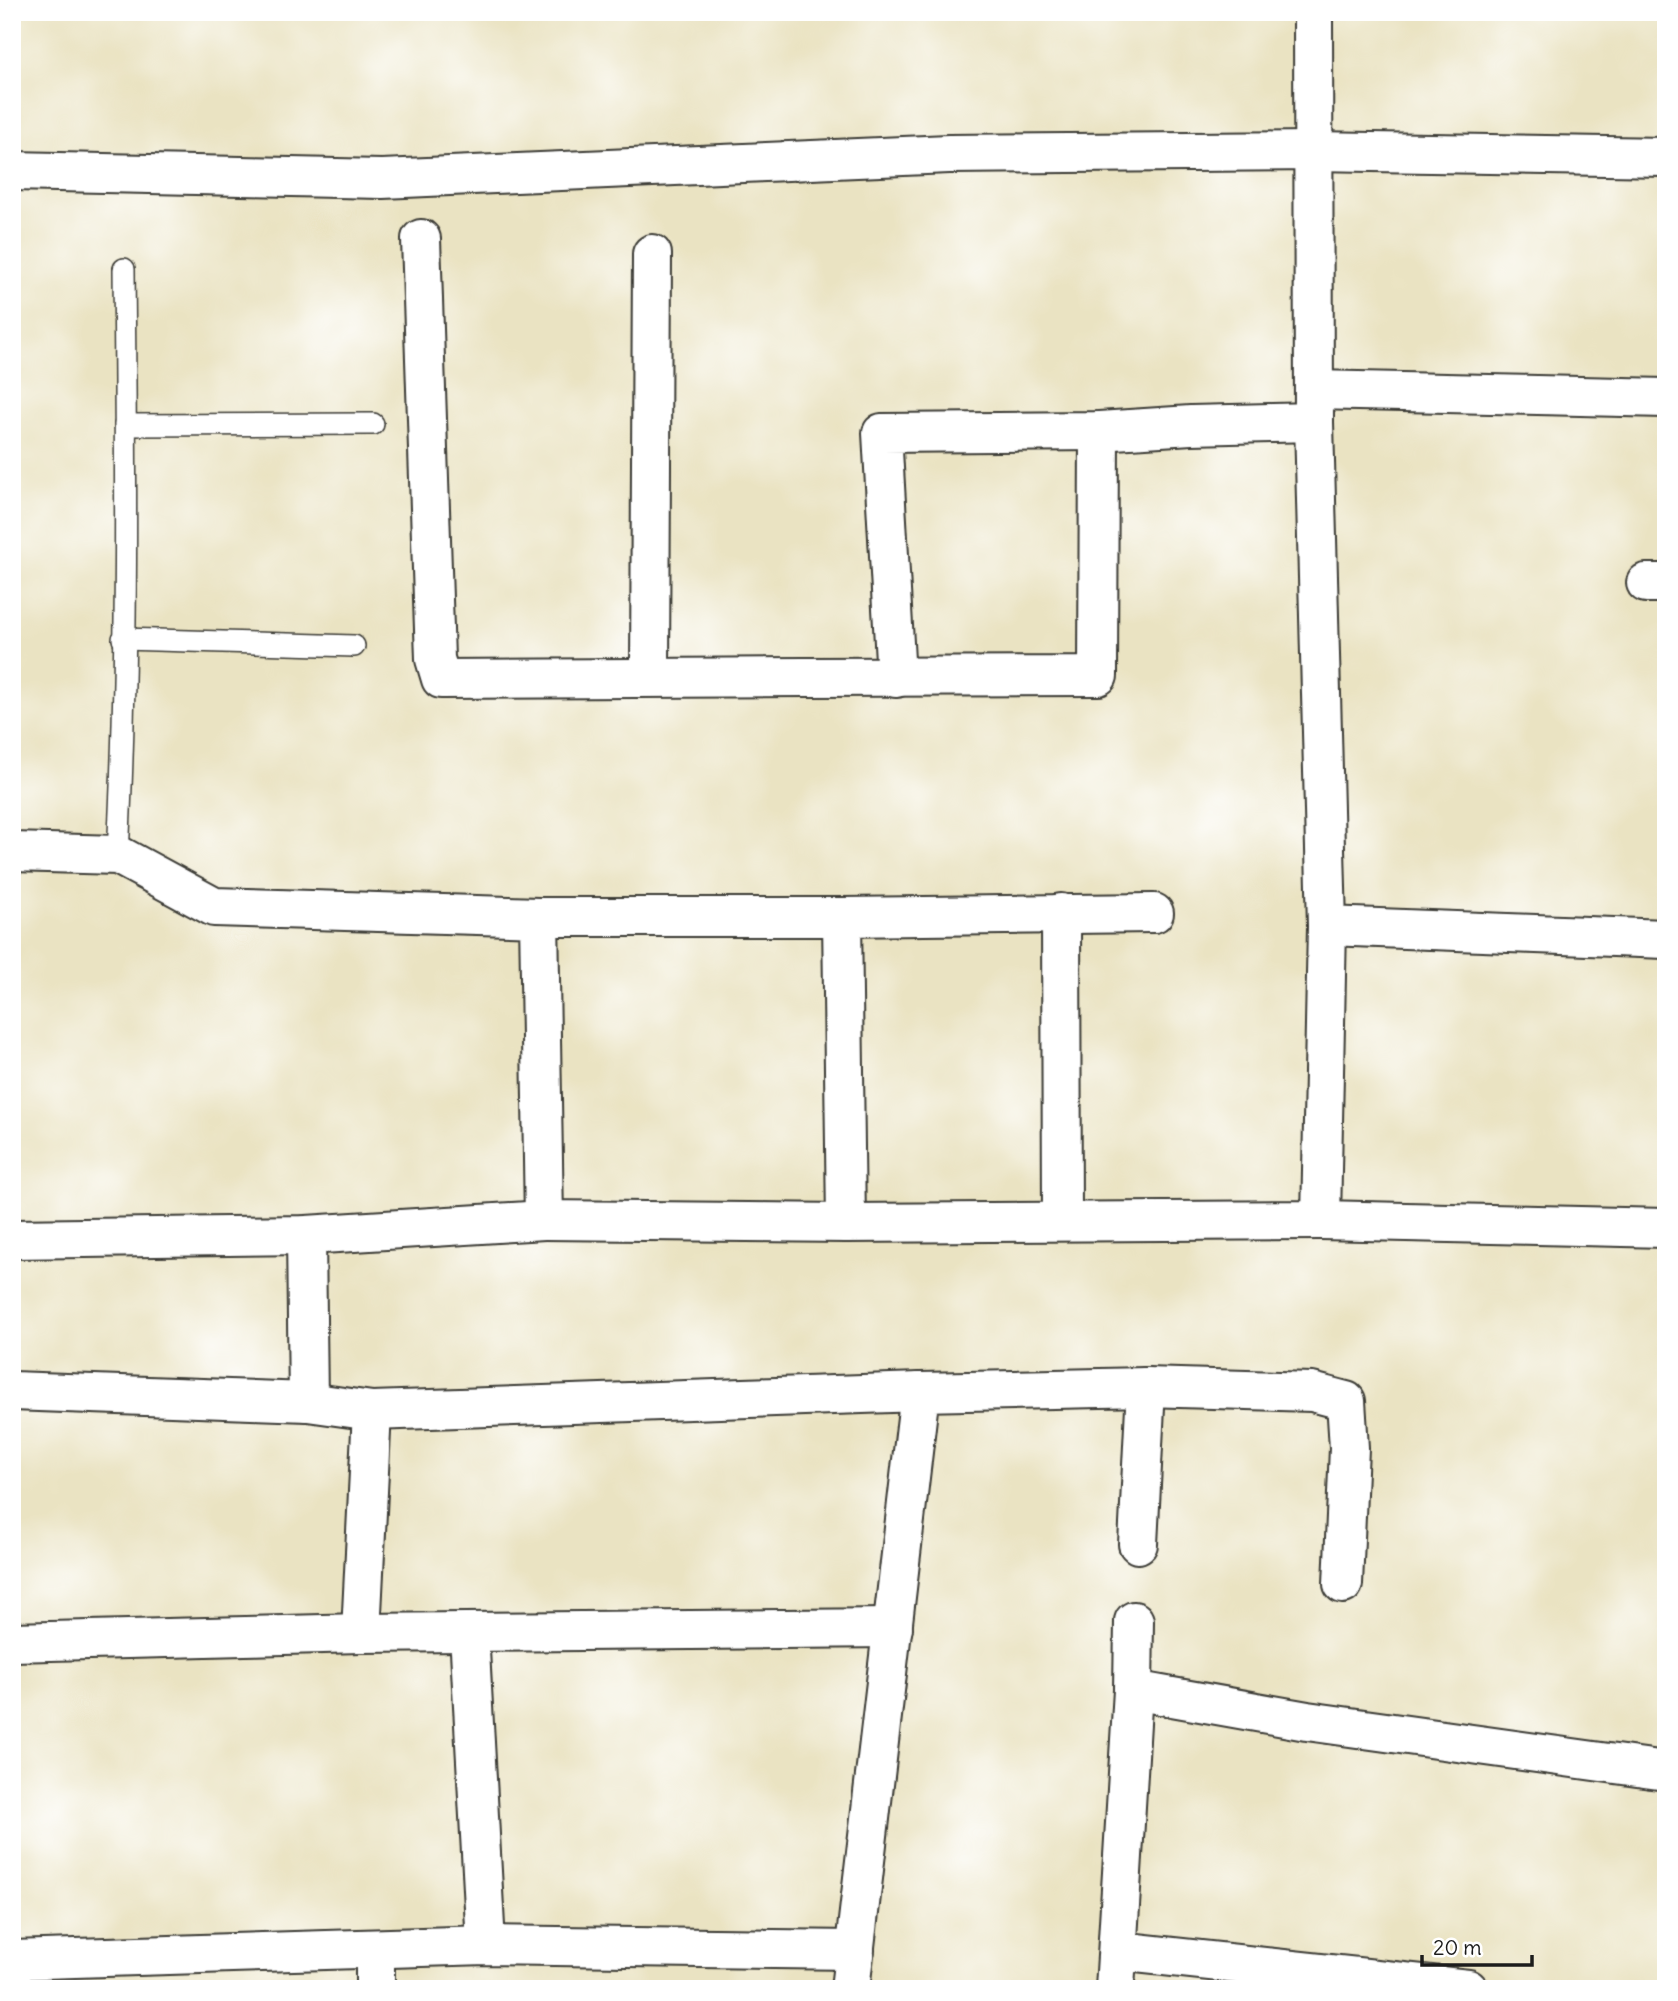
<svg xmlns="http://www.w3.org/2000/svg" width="1678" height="2001" font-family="Delius,sans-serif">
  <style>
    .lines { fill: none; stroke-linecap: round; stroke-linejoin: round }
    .lane-casing { stroke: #3b3a35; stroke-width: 24 }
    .street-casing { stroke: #3b3a35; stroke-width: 42 }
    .lane { stroke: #fff; stroke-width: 21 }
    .street { stroke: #fff; stroke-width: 38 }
  </style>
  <rect width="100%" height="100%" fill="#fff"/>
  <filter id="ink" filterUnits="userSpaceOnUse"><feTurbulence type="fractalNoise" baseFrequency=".0143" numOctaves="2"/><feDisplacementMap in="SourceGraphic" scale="14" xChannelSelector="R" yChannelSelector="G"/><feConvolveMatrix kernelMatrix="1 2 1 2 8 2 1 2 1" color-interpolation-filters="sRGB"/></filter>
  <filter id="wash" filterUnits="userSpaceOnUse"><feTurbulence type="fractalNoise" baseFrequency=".00686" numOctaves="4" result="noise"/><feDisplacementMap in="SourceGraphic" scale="28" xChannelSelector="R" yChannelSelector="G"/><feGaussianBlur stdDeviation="1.57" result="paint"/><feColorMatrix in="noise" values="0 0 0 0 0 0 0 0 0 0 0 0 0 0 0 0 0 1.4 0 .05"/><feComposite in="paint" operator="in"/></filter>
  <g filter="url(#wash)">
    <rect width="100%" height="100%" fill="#eae3c2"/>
  </g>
  <g filter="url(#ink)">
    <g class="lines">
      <!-- lane casing -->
      <g class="lane-casing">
        <g id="lane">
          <path d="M 125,425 L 373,424"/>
          <path d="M 123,639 L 354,646"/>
          <path d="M 118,855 C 128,660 126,464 124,269"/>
        </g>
      </g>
      <!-- street casing -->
      <g class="street-casing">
        <g id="street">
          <path d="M 12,171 L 382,179 L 949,154 L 1313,151 L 1666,157"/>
          <path d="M 421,239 L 435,659 L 441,679 C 660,676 879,678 1098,676 L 1099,431"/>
          <path d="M 1314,390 L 1666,398"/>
          <path d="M 1646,583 L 1666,583"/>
          <path d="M 650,676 L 652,254"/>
          <path d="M 896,678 L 882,433 L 1099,431 L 1191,425 L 1314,422"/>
          <path d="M 12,852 L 118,855 L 214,907 L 539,917 L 544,1220 L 846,1223 L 1321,1220 L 1327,926 L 1314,422 L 1313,12"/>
          <path d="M 1061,913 L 1062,1220"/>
          <path d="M 539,917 L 842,917 L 1154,913"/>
          <path d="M 842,917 L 846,1223"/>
          <path d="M 1327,926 L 1666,939"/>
          <path d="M 1321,1220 L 1666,1228"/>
          <path d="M 306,1235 L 308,1402"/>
          <path d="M 12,1239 L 306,1235 L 544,1220"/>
          <path d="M 1146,1387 L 1312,1392 L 1346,1401 L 1349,1448 L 1343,1584"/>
          <path d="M 12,1391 L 308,1402 L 372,1411 L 920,1392"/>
          <path d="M 1134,1621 L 1133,1690 L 1307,1721 L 1666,1771"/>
          <path d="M 469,1632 L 486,1945"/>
          <path d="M 361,1633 L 372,1411"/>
          <path d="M 12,1642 L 361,1633 L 893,1628"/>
          <path d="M 1118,1951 L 1468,1989"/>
          <path d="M 12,1960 L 486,1945 L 855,1950"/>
          <path d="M 375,1989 L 375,1949"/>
          <path d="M 850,1989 L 920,1392 L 1146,1387 L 1138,1544"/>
          <path d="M 1115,1989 L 1133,1690"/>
        </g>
      </g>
      <!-- lane -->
      <use href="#lane" class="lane"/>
      <!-- street -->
      <use href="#street" class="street"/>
    </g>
  </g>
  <!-- margin -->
  <rect width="1678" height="2001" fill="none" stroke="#fff" stroke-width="42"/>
  <!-- scale -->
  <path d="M1422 1955v10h110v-10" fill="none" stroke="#1c1c1c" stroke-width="3.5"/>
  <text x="1433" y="1955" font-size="21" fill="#1c1c1c" stroke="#ffffff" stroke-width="5" paint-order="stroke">20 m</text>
</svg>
